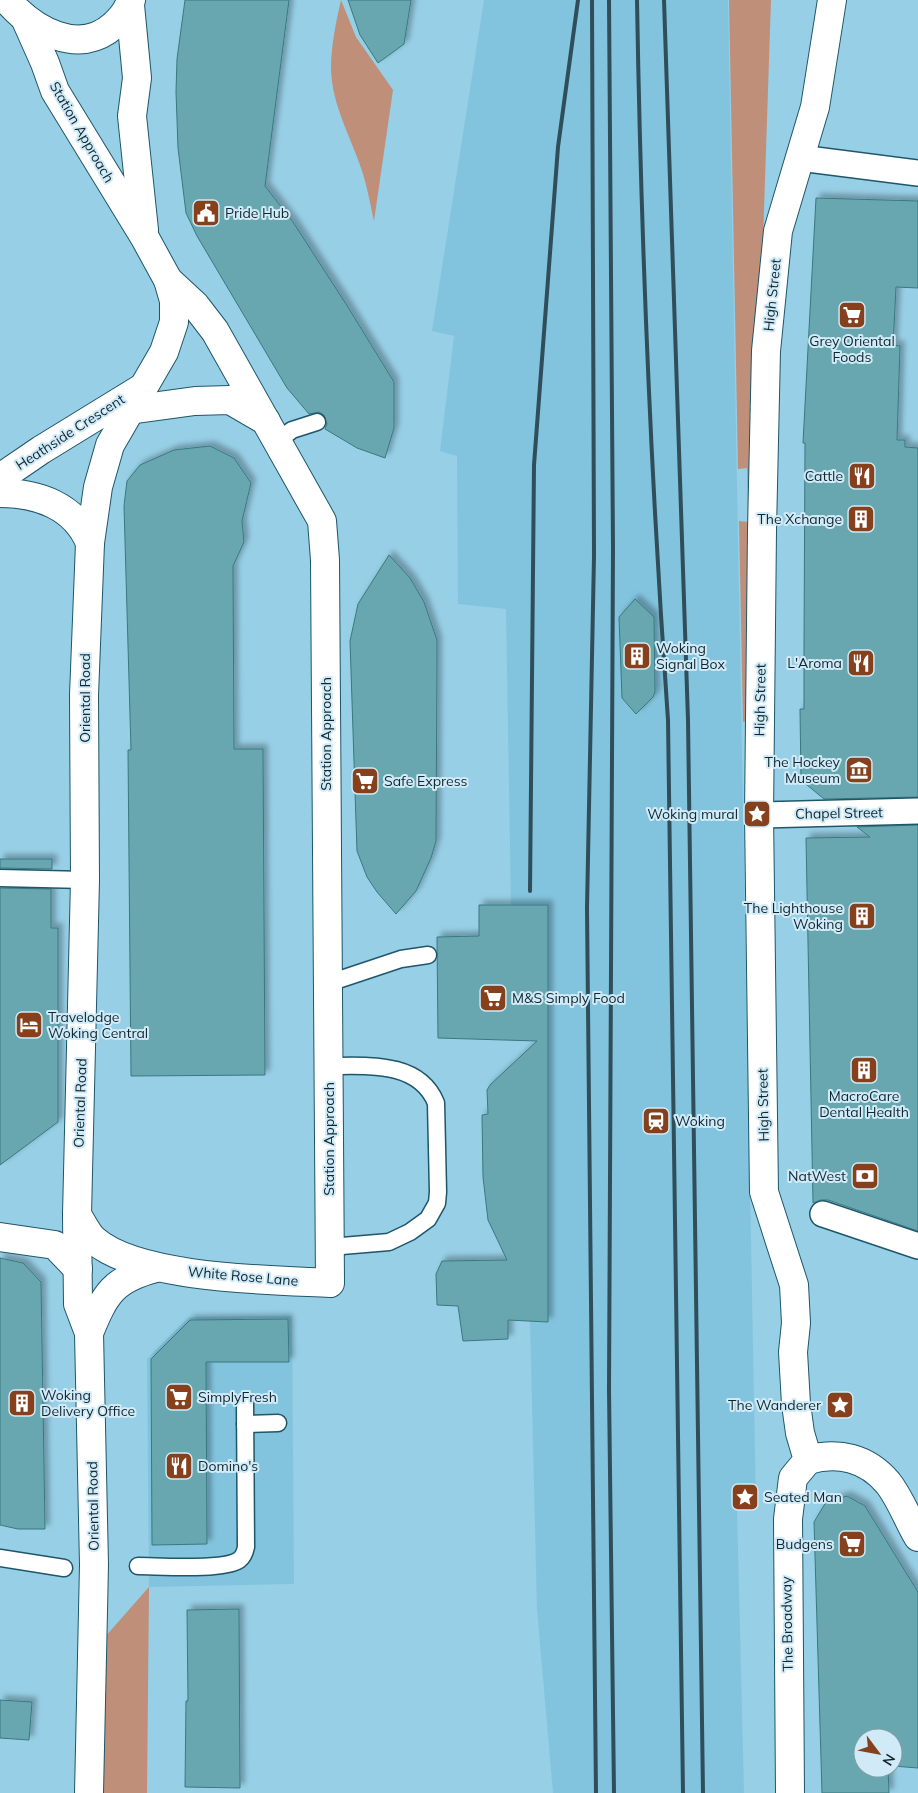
<svg xmlns="http://www.w3.org/2000/svg" width="918" height="1793" font-family="Mulish,sans-serif">
  <style>
    .built { fill: #82c4de }
    .green { fill: #c08f79 }
    .building { fill: #67a7af; stroke: #397981; filter: url(#shadow) }
    .lines { fill: none; stroke-linecap: round; stroke-linejoin: round }
    .service-casing { stroke: #1e566a; stroke-width: 19 }
    .pedestrian-casing { stroke: #1e566a; stroke-width: 28 }
    .minor-casing { stroke: #1e566a; stroke-width: 30 }
    .tertiary-casing { stroke: #1e566a; stroke-width: 30 }
    .primary-casing { stroke: #1e566a; stroke-width: 30 }
    .service { stroke: #fff; stroke-width: 16 }
    .pedestrian { stroke: #fff; stroke-width: 25 }
    .minor { stroke: #fff; stroke-width: 28 }
    .tertiary { stroke: #fff; stroke-width: 28 }
    .primary { stroke: #fff; stroke-width: 28 }
    .rail { stroke: #2f4e5a; stroke-width: 4 }
    .labels { text-anchor: middle; stroke-width: 4; stroke-linejoin: round; paint-order: stroke }
    .street-label { font-size: 14px; fill: #102730; stroke: #d0ebf7 }
    .poi-label { font-size: 14px; fill: #102730; stroke: #d0ebf7; text-anchor: start }
  </style>
  <defs>
    <filter id="shadow"><feDropShadow dx="4.5" dy="-4.5" stdDeviation="2.5" flood-color="#0004"/></filter>
  </defs>
  <rect width="100%" height="100%" fill="#97cfe6"/>
  <!-- built -->
  <g class="built">
    <path d="M 484,0 L 728,0 L 756,1509 L 737,1509 L 744,1793 L 553,1793 L 537,1609 L 530,1321 L 548,1321 L 547,1073 L 511,905 L 506,609 L 458,604 L 457,456 L 440,451 L 454,336 L 432,331 Z"/>
    <path d="M 292,1316 L 294,1584 L 149,1587 L 147,1359 L 189,1317 Z"/>
  </g>
  <!-- green -->
  <g class="green">
    <path d="M 341,0 L 356,37 L 393,90 L 374,221 C 370,203 367,185 361,168 C 350,135 332,105 331,69 C 331,46 336,22 341,0 Z"/>
    <path d="M 729,0 L 771,0 L 747,721 L 743,722 L 739,521 L 748,522 L 747,468 L 738,469 Z"/>
    <path d="M 149,1587 L 147,1793 L 102,1793 L 104,1638 Z"/>
  </g>
  <!-- building -->
  <g class="building">
    <path d="M 185,0 L 289,0 L 265,186 L 293,222 L 346,304 L 394,382 L 394,428 L 385,458 L 357,448 L 325,429 L 327,424 L 324,415 L 319,412 L 309,414 L 287,388 L 197,236 L 186,213 L 178,148 L 176,92 L 177,59 Z"/>
    <path d="M 348,0 L 411,0 L 404,44 L 378,63 L 360,35 Z"/>
    <path d="M 816,198 L 918,201 L 918,288 L 896,287 L 893,345 L 900,346 L 897,440 L 905,440 L 905,447 L 918,448 L 918,797 L 824,799 L 801,780 L 800,709 L 804,709 L 804,649 L 805,443 L 803,443 Z"/>
    <path d="M 210,446 L 234,458 L 251,483 L 242,521 L 244,542 L 233,566 L 234,749 L 263,749 L 265,1075 L 131,1076 L 128,750 L 131,750 L 124,506 L 127,481 L 140,465 L 174,450 Z"/>
    <path d="M 389,555 L 410,578 L 424,602 L 437,640 L 437,661 L 436,841 L 431,858 L 416,891 L 396,914 L 377,892 L 367,877 L 357,851 L 350,641 L 358,604 Z"/>
    <path d="M 635,599 L 654,617 L 655,692 L 653,697 L 636,714 L 622,698 L 619,617 Z"/>
    <path d="M 918,825 L 918,1231 L 828,1200 L 821,1200 L 813,1203 L 806,838 L 870,837 L 857,827 Z"/>
    <path d="M 0,859 L 52,859 L 52,869 L 0,868 Z"/>
    <path d="M 0,888 L 51,889 L 51,928 L 58,928 L 58,1122 L 0,1165 Z"/>
    <path d="M 479,905 L 548,905 L 548,1322 L 508,1320 L 508,1339 L 463,1341 L 458,1306 L 437,1305 L 436,1274 L 442,1261 L 507,1260 L 488,1220 L 483,1177 L 482,1115 L 488,1114 L 487,1090 L 490,1085 L 537,1041 L 438,1038 L 437,937 L 479,936 Z"/>
    <path d="M 0,1258 L 23,1263 L 41,1282 L 45,1529 L 18,1529 L 0,1525 Z"/>
    <path d="M 288,1319 L 289,1362 L 206,1362 L 207,1544 L 152,1545 L 151,1359 L 190,1320 Z"/>
    <path d="M 847,1496 L 865,1506 L 918,1592 L 918,1768 L 893,1766 L 893,1738 L 863,1738 L 863,1768 L 888,1768 L 889,1793 L 822,1793 L 814,1522 L 826,1502 Z"/>
    <path d="M 239,1609 L 240,1788 L 185,1787 L 186,1701 L 188,1701 L 187,1610 Z"/>
    <path d="M 0,1700 L 32,1702 L 29,1740 L 0,1738 Z"/>
  </g>
  <g class="lines">
    <!-- service casing -->
    <g class="service-casing">
      <g id="service">
        <path d="M 278,441 L 292,430 L 317,422"/>
        <path d="M 0,878 L 85,880"/>
        <path d="M 329,983 L 401,959 L 428,955"/>
        <path d="M 329,1066 C 368,1066 419,1061 436,1103 L 438,1192 L 437,1203 L 428,1219 L 410,1232 L 389,1242 L 330,1247"/>
        <path d="M 245,1424 L 278,1423"/>
        <path d="M 0,1558 L 64,1568"/>
        <path d="M 138,1566 C 159,1566 223,1571 239,1560 C 243,1557 245,1552 246,1547 L 245,1403"/>
      </g>
    </g>
    <!-- pedestrian casing -->
    <g class="pedestrian-casing">
      <g id="pedestrian">
        <path d="M 800,158 L 918,173"/>
        <path d="M 759,815 L 918,811"/>
        <path d="M 823,1214 L 918,1246"/>
      </g>
    </g>
    <!-- minor casing -->
    <g class="minor-casing">
      <g id="minor">
        <path d="M 129,410 L 195,401 L 230,400 L 266,421"/>
        <path d="M 77,1215 C 82,1222 87,1234 94,1240 C 138,1279 271,1280 330,1283 L 325,560 L 322,521 L 215,331 L 195,305 L 168,280"/>
        <path d="M 0,1237 L 55,1245 L 78,1269"/>
        <path d="M 89,1333 C 105,1294 113,1279 156,1268"/>
        <path d="M 808,1460 C 838,1451 867,1458 888,1483 C 900,1498 908,1520 918,1537"/>
      </g>
    </g>
    <!-- tertiary casing -->
    <g class="tertiary-casing">
      <g id="tertiary">
        <path d="M 130,5 L 137,78 L 132,116 L 144,230"/>
        <path d="M 25,18 L 45,63 L 55,91 L 145,238 L 168,280 L 174,301 L 174,322 L 164,352 L 110,445 L 98,487 L 90,543 L 84,695 L 85,880 L 77,1215 L 78,1304 L 89,1333 L 94,1565 L 89,1793"/>
        <path d="M 0,478 L 41,450 L 142,388"/>
        <path d="M 0,493 C 38,493 75,506 90,543"/>
        <path d="M 790,1793 L 788,1519 L 793,1478 L 808,1460 L 800,1433 L 796,1404 L 793,1352 L 796,1323 L 794,1285 L 764,1192 L 759,815 L 762,530 L 766,351 L 778,231 L 815,107 L 832,0"/>
      </g>
    </g>
    <!-- primary casing -->
    <g class="primary-casing">
      <path id="primary" d="M 7,0 C 33,30 79,57 114,25 C 122,18 128,10 131,0"/>
    </g>
    <!-- service -->
    <use href="#service" class="service"/>
    <!-- pedestrian -->
    <use href="#pedestrian" class="pedestrian"/>
    <!-- minor -->
    <use href="#minor" class="minor"/>
    <!-- tertiary -->
    <use href="#tertiary" class="tertiary"/>
    <!-- primary -->
    <use href="#primary" class="primary"/>
    <!-- rail -->
    <g class="rail">
      <path d="M 592,0 L 594,556 L 587,908 L 596,1793"/>
      <path d="M 609,0 L 613,548 L 609,1390 L 614,1793"/>
      <path d="M 637,0 C 641,240 651,481 668,720 L 683,1793"/>
      <path d="M 664,0 L 688,720 L 703,1793"/>
      <path d="M 530,891 L 534,465 L 558,147 L 578,0"/>
    </g>
  </g>
  <!-- icons -->
  <defs>
    <g id="civic-square" transform="scale(1.4375)"><rect x="-9" y="-9" width="18" height="18" rx="4" fill="#86401c" stroke="#d0ebf7"/><path d="M-.6-6.5H3V-4.5H.6V-3L4-1V1h2V6H-6V1h2V-1L-.6-3ZM-1.2 2.5V6h2.4V2.5Z" fill="#fff"/></g>
    <g id="supermarket-square" transform="scale(1.4375)"><rect x="-9" y="-9" width="18" height="18" rx="4" fill="#86401c" stroke="#d0ebf7"/><path d="M-6-5.5h2.5l.6 2H6L4.5 2H-2.5L-4.4-4H-6ZM-1.5 3.2a1.3 1.3 0 1 0 .1 0ZM3 3.2a1.3 1.3 0 1 0 .1 0Z" fill="#fff"/></g>
    <g id="restaurant-square" transform="scale(1.4375)"><rect x="-9" y="-9" width="18" height="18" rx="4" fill="#86401c" stroke="#d0ebf7"/><path d="M-5-6h1v4h1v-4h1v4h1v-4h1v5L-1.5 .5V6h-2V.5L-5-1ZM5-6V6H3V1.5H1.5Q1.5-4 5-6Z" fill="#fff"/></g>
    <g id="building-square" transform="scale(1.4375)"><rect x="-9" y="-9" width="18" height="18" rx="4" fill="#86401c" stroke="#d0ebf7"/><path d="M-4-6H4V6H1V3H-1V6H-4ZM-2.5-4.3h1.7v1.8h-1.7ZM.8-4.3h1.7v1.8H.8ZM-2.5-1h1.7V.8h-1.7ZM.8-1h1.7V.8H.8Z" fill="#fff"/></g>
    <g id="museum-square" transform="scale(1.4375)"><rect x="-9" y="-9" width="18" height="18" rx="4" fill="#86401c" stroke="#d0ebf7"/><path d="M0-6L6-3V-2H-6V-3ZM-5-1h2V3h-2ZM-1-1h2V3h-2ZM3-1h2V3H3ZM-6 4H6V6H-6Z" fill="#fff"/></g>
    <g id="sight-square" transform="scale(1.4375)"><rect x="-9" y="-9" width="18" height="18" rx="4" fill="#86401c" stroke="#d0ebf7"/><path d="M0-6L1.8-2.2L6-1.7L2.9 1.2L3.7 5.4L0 3.3L-3.7 5.4L-2.9 1.2L-6-1.7L-1.8-2.2Z" fill="#fff"/></g>
    <g id="hotel-square" transform="scale(1.4375)"><rect x="-9" y="-9" width="18" height="18" rx="4" fill="#86401c" stroke="#d0ebf7"/><path d="M-6-4.5h1.5V1H6V5H4.5V3h-9V5H-6ZM-4 0a1.8 1.8 0 1 1 3.6 0ZM.5 0V-2.5h3Q6-2.5 6 0Z" fill="#fff"/></g>
    <g id="station-square" transform="scale(1.4375)"><rect x="-9" y="-9" width="18" height="18" rx="4" fill="#86401c" stroke="#d0ebf7"/><path d="M-3-6H3Q5-6 5-4V2Q5 4 3 4L4.5 6H3L1.5 4h-3L-3 6H-4.5L-3 4Q-5 4-5 2V-4Q-5-6-3-6ZM-3.5-4v3h7v-3ZM-3.5 1v1.5H-2V1ZM2 1v1.5H3.5V1Z" fill="#fff"/></g>
    <g id="bank-square" transform="scale(1.4375)"><rect x="-9" y="-9" width="18" height="18" rx="4" fill="#86401c" stroke="#d0ebf7"/><path d="M-6-4H6V4H-6ZM0-2.3a2.3 2.3 0 1 0 0 4.6a2.3 2.3 0 1 0 0-4.6Z" fill="#fff"/></g>
  </defs>
  <g fill-rule="evenodd">
    <use href="#civic-square" x="206" y="213"/>
    <use href="#supermarket-square" x="852" y="315"/>
    <use href="#restaurant-square" x="862" y="476"/>
    <use href="#building-square" x="861" y="519"/>
    <use href="#building-square" x="637" y="656"/>
    <use href="#restaurant-square" x="861" y="663"/>
    <use href="#museum-square" x="859" y="770"/>
    <use href="#supermarket-square" x="365" y="781"/>
    <use href="#sight-square" x="757" y="814"/>
    <use href="#building-square" x="862" y="916"/>
    <use href="#supermarket-square" x="493" y="998"/>
    <use href="#hotel-square" x="29" y="1025"/>
    <use href="#building-square" x="864" y="1070"/>
    <use href="#station-square" x="656" y="1121"/>
    <use href="#bank-square" x="865" y="1176"/>
    <use href="#supermarket-square" x="179" y="1397"/>
    <use href="#building-square" x="22" y="1403"/>
    <use href="#sight-square" x="840" y="1405"/>
    <use href="#restaurant-square" x="179" y="1466"/>
    <use href="#sight-square" x="745" y="1497"/>
    <use href="#supermarket-square" x="852" y="1544"/>
  </g>
  <g class="labels">
    <!-- street labels -->
    <g class="street-label">
      <text transform="translate(82 132) rotate(60)" y="5">Station Approach</text>
      <text transform="translate(772 295) rotate(-84)" y="5">High Street</text>
      <text transform="translate(70 432) rotate(-33)" y="5">Heathside Crescent</text>
      <text transform="translate(85 698) rotate(-90)" y="5">Oriental Road</text>
      <text transform="translate(760 700) rotate(-89)" y="5">High Street</text>
      <text transform="translate(326 734) rotate(-90)" y="5">Station Approach</text>
      <text transform="translate(839 813) rotate(-1)" y="5">Chapel Street</text>
      <text transform="translate(80 1103) rotate(-88)" y="5">Oriental Road</text>
      <text transform="translate(763 1105) rotate(-91)" y="5">High Street</text>
      <text transform="translate(329 1139) rotate(-90)" y="5">Station Approach</text>
      <text transform="translate(243 1276) rotate(5)" y="5">White Rose Lane</text>
      <text transform="translate(93 1506) rotate(-91)" y="5">Oriental Road</text>
      <text transform="translate(787 1624) rotate(-91)" y="5">The Broadway</text>
    </g>
    <!-- poi labels -->
    <g class="poi-label">
      <text x="225" y="218">Pride Hub</text>
      <text x="852" y="346" text-anchor="middle">Grey Oriental<tspan x="852" dy="16">Foods</tspan></text>
      <text x="843" y="481" text-anchor="end">Cattle</text>
      <text x="842" y="524" text-anchor="end">The Xchange</text>
      <text x="656" y="653">Woking<tspan x="656" dy="16">Signal Box</tspan></text>
      <text x="842" y="668" text-anchor="end">L'Aroma</text>
      <text x="840" y="767" text-anchor="end">The Hockey<tspan x="840" dy="16">Museum</tspan></text>
      <text x="384" y="786">Safe Express</text>
      <text x="738" y="819" text-anchor="end">Woking mural</text>
      <text x="843" y="913" text-anchor="end">The Lighthouse<tspan x="843" dy="16">Woking</tspan></text>
      <text x="512" y="1003">M&amp;S Simply Food</text>
      <text x="48" y="1022">Travelodge<tspan x="48" dy="16">Woking Central</tspan></text>
      <text x="864" y="1101" text-anchor="middle">MacroCare<tspan x="864" dy="16">Dental Health</tspan></text>
      <text x="675" y="1126">Woking</text>
      <text x="846" y="1181" text-anchor="end">NatWest</text>
      <text x="41" y="1400">Woking<tspan x="41" dy="16">Delivery Office</tspan></text>
      <text x="198" y="1402">SimplyFresh</text>
      <text x="821" y="1410" text-anchor="end">The Wanderer</text>
      <text x="198" y="1471">Domino's</text>
      <text x="764" y="1502">Seated Man</text>
      <text x="833" y="1549" text-anchor="end">Budgens</text>
    </g>
  </g>
  <!-- north arrow -->
  <g transform="translate(878 1753) rotate(122)"><circle r="24" fill="#d0ebf7" stroke="#839da7"/>
  <path d="M0-4L9 19L0 12L-9 19Z" fill="#86401c"/>
  <text y="-8" font-size="14" font-weight="bold" text-anchor="middle" fill="#102730">N</text>
  </g>
</svg>
